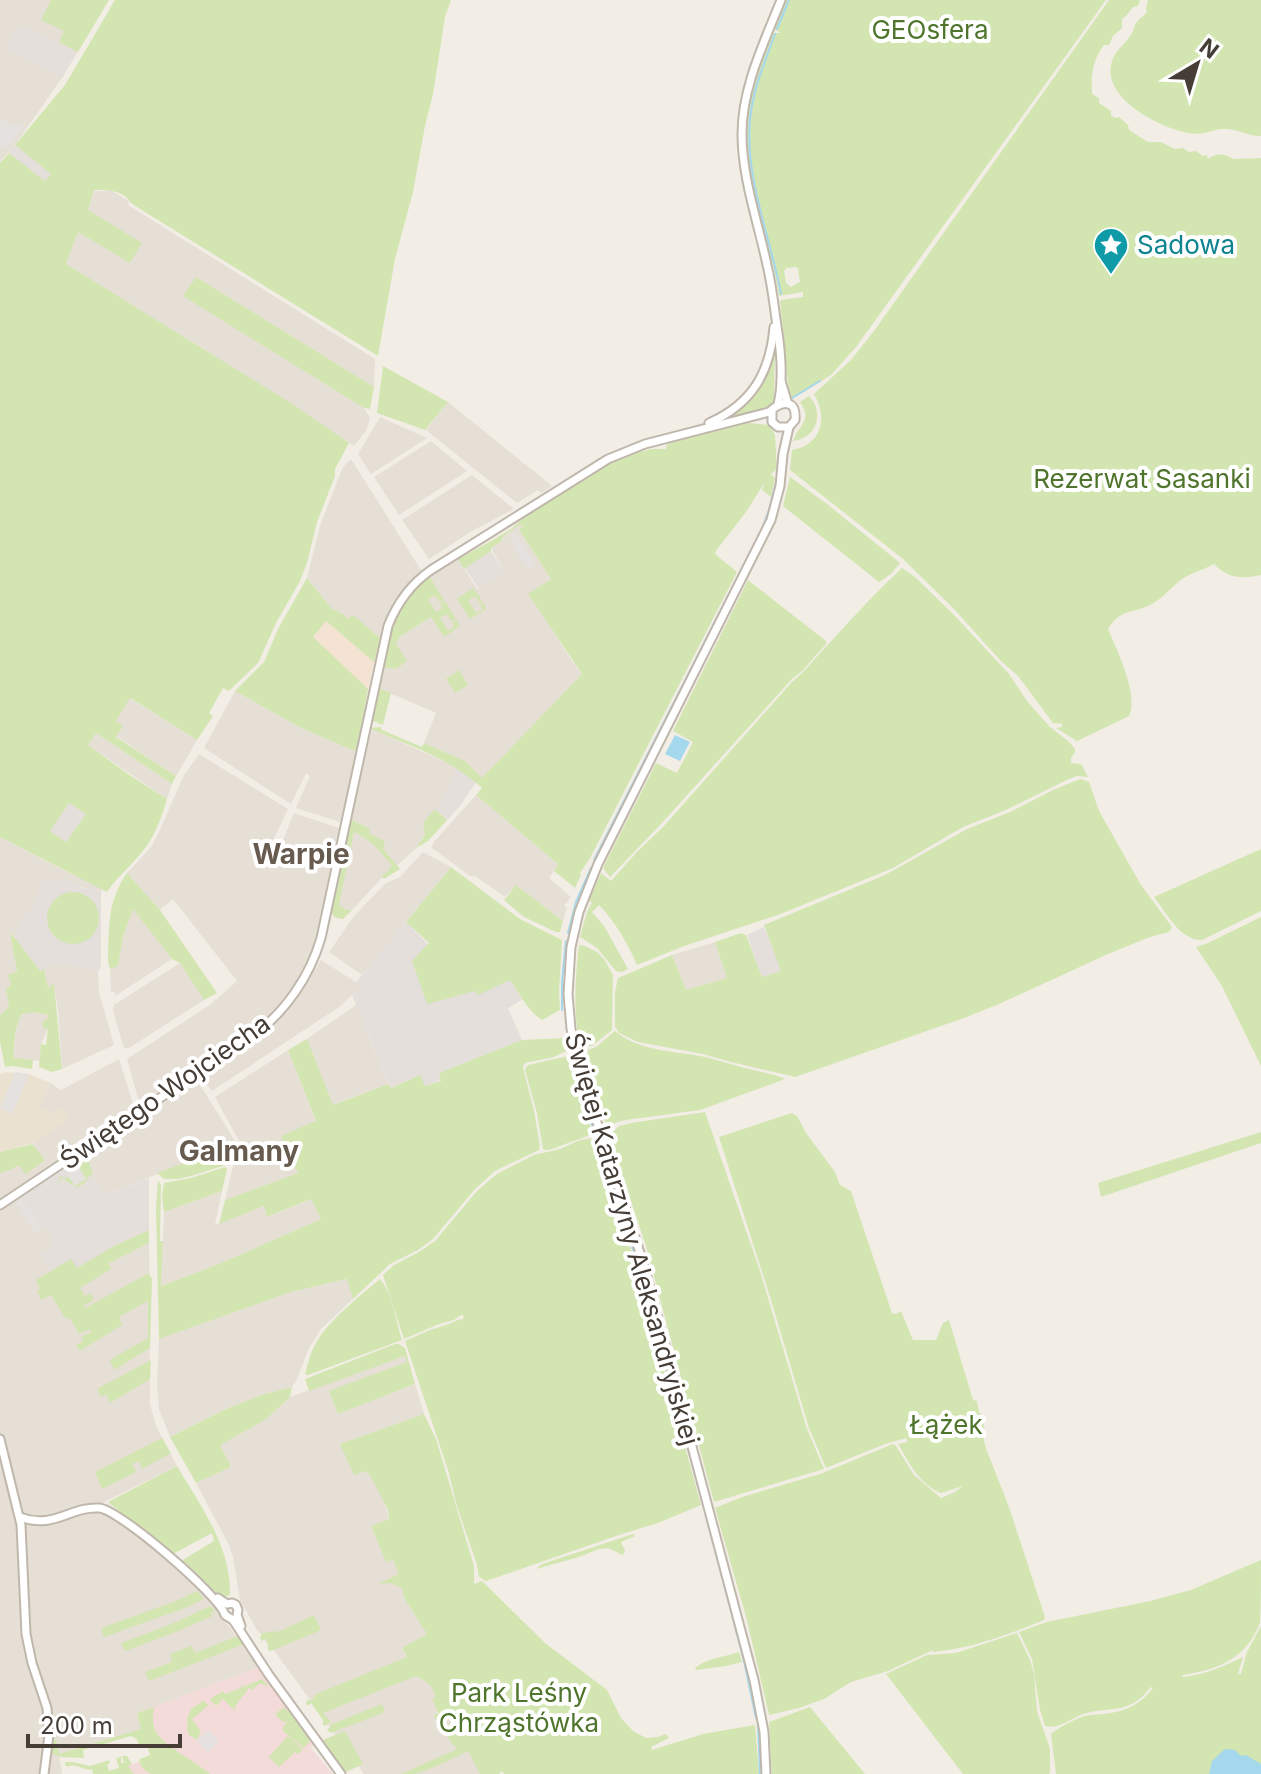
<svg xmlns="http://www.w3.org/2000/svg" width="1261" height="1774" font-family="Inter,sans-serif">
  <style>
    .residential { fill: #e6dfd5 }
    .commercial { fill: #f4e2d2 }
    .industrial { fill: #e5dfdb }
    .education { fill: #ebe1d1 }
    .medical { fill: #f3dbda }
    .green { fill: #d3e5b1; fill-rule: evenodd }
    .parking { fill: #e4e1de }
    .water { fill: #a5d7ed }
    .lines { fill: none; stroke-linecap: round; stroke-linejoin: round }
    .stream { stroke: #a5d7ed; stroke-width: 2 }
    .minor-casing { stroke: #c0b7ac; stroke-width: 11 }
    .minor { stroke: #fff; stroke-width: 7 }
    .labels { text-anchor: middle; stroke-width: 8; stroke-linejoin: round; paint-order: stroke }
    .park-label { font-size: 26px; fill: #4f742c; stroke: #fff }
    .culture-label { font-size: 26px; fill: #0d838f; stroke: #fff; text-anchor: start }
    .street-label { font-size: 26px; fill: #453d36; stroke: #fff }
    .neighbourhood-label { font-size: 28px; font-weight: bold; fill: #675a4e; stroke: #fff }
  </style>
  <rect width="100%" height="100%" fill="#f2eee6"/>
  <!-- residential -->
  <g class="residential">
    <path d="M 0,0 L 108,0 L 62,78 L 15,145 L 0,162 Z"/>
    <path d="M 94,191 L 112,191 L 129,201 L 128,205 L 375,359 L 374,387 L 196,277 L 184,296 L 364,408 L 370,418 L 366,431 L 354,446 L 201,347 L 116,296 L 66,264 L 78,232 L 129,262 L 141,244 L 88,210 Z"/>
    <path d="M 448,402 L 552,486 L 541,493 L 538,490 L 517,503 L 426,430 Z"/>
    <path d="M 380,417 L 427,438 L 371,474 L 358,454 Z"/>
    <path d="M 431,441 L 467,471 L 399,515 L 374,477 Z"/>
    <path d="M 351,459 L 421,570 L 396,599 L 385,621 L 381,639 L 354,616 L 348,619 L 343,614 L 332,609 L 307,578 L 320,526 L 333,492 L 343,467 Z"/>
    <path d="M 472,475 L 514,509 L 472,531 L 429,559 L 402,520 Z"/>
    <path d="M 525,525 L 519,530 L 551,579 L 529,594 L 572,661 L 582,674 L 482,779 L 465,761 L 424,743 L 436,713 L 378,688 L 383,667 L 396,669 L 395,642 L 398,638 L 431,617 L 414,589 L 429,576 L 458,559 L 477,589 L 504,572 L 491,548 L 502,541 L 503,536 L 518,526 Z"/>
    <path d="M 235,691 L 301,728 L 357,752 L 340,822 L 296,808 L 310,776 L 306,773 L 291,804 L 204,748 Z"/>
    <path d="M 129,698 L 197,740 L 176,776 L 116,736 L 123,726 L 116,721 Z"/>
    <path d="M 372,729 L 456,767 L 441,803 L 423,823 L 425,834 L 416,848 L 397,866 L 369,834 L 369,828 L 350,819 Z"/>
    <path d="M 96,733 L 172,784 L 167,799 L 88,745 Z"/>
    <path d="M 199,754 L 288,809 L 267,854 L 273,859 L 278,852 L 294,813 L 339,828 L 313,948 L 293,987 L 279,1005 L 258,1026 L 140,1105 L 127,1059 L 211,1004 L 237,981 L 173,899 L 160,910 L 127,873 L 151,847 L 158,834 L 184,775 Z"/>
    <path d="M 476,795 L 558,864 L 549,878 L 571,897 L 564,906 L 567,908 L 563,921 L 516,885 L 505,897 L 475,876 L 470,876 L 432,848 L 433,843 Z"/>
    <path d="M 354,832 L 366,838 L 377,847 L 393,866 L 352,910 L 346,910 L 339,905 Z"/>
    <path d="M 0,837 L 57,867 L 103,888 L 101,891 L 42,880 L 34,906 L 18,923 L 15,938 L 11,934 L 17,972 L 11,985 L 6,989 L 9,1007 L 0,1015 Z"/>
    <path d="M 423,852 L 451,867 L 362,975 L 329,952 L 354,916 L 386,883 L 400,877 Z"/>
    <path d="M 133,908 L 172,959 L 115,996 L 115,992 L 111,992 L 110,969 L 118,966 L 123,937 Z"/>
    <path d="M 715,942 L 727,978 L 686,990 L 672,955 Z"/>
    <path d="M 321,960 L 362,986 L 339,1007 L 212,1091 L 201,1076 L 261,1037 L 274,1025 L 299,996 Z"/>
    <path d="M 55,962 L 98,971 L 99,992 L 114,1045 L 62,1069 L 58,1010 L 54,984 L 48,988 L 44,969 Z"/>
    <path d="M 180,963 L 204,1000 L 129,1048 L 124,1048 L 113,1011 L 114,1005 Z"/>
    <path d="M 356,1005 L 388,1084 L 332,1105 L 307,1039 Z"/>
    <path d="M 26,1012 L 33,1012 L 48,1015 L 48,1028 L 41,1045 L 40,1061 L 14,1058 L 15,1037 L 19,1018 Z"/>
    <path d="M 288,1050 L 316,1122 L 282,1136 L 298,1173 L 225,1200 L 239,1141 L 215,1097 Z"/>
    <path d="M 119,1059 L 134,1107 L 114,1120 L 108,1120 L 93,1131 L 79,1147 L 0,1199 L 0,1173 L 10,1170 L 19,1165 L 44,1161 L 32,1144 L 36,1142 L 51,1114 L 39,1108 L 50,1083 L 61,1090 Z"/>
    <path d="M 197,1080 L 235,1141 L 233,1145 L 101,1196 L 86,1153 Z"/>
    <path d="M 222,1191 L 215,1225 L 264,1206 L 268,1217 L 312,1199 L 321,1219 L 219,1264 L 161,1286 L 164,1212 Z"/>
    <path d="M 15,1201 L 36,1234 L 47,1227 L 112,1247 L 149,1230 L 150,1404 L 156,1426 L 177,1466 L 100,1504 L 178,1567 L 216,1609 L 259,1667 L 137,1713 L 142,1729 L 59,1754 L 62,1774 L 0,1774 L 0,1210 Z"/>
    <path d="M 348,1279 L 353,1299 L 321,1329 L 309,1348 L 297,1379 L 292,1387 L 261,1395 L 226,1409 L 170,1437 L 159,1409 L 157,1386 L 159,1339 L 291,1292 Z"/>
    <path d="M 405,1356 L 407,1362 L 329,1392 L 338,1414 L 415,1384 L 424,1414 L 340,1444 L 371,1475 L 384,1501 L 389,1519 L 371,1526 L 386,1562 L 393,1560 L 400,1574 L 404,1598 L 427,1634 L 402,1649 L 416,1676 L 431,1685 L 435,1690 L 437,1721 L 449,1716 L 453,1723 L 440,1728 L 467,1747 L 482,1774 L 364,1774 L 273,1649 L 257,1630 L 240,1600 L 233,1557 L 229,1545 L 196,1483 L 230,1467 L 219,1445 L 265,1420 L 290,1397 Z"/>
  </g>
  <!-- commercial -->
  <path class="commercial" d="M 325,620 L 374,662 L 368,689 L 313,638 Z"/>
  <!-- industrial -->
  <g class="industrial">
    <path d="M 19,24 L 77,53 L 62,78 L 5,50 Z"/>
    <path d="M 15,145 L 52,174 L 45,182 L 9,153 Z"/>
    <path d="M 491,551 L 504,572 L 478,588 L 465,568 Z"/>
    <path d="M 456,767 L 476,782 L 460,806 L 447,820 L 435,809 L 441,803 Z"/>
    <path d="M 69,802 L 86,814 L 66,843 L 49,831 Z"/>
    <path d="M 67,879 L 78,887 L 101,891 L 101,967 L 98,971 L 55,962 L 40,972 L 15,938 L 18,923 L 34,906 L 42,880 Z"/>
    <path d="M 406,922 L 478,994 L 510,980 L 522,1000 L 508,1008 L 522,1040 L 439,1073 L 441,1080 L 424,1087 L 420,1075 L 390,1088 L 352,995 L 361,987 L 356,982 L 358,980 Z"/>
    <path d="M 764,927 L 782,971 L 762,978 L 747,935 Z"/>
    <path d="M 86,1153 L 101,1196 L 149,1178 L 149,1230 L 112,1247 L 77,1269 L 71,1259 L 49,1272 L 39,1255 L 53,1247 L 48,1238 L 52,1235 L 47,1228 L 36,1234 L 15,1201 Z"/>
  </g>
  <!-- education -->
  <path class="education" d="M 6,1072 L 29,1074 L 50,1083 L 39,1108 L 51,1114 L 65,1107 L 66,1122 L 36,1142 L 0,1152 L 0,1074 Z"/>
  <!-- medical -->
  <path class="medical" d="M 259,1667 L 315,1745 L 311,1748 L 333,1774 L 102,1774 L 153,1757 L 137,1713 Z"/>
  <!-- green -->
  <g class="green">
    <path d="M 51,0 L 109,0 L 78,52 L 59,42 L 64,31 L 41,20 Z"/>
    <path d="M 115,0 L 451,0 L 445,17 L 433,94 L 425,126 L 413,192 L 395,259 L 378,356 L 132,204 C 123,190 109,190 94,190 L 88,210 L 142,243 L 130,263 L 78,232 L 66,264 L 294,405 L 349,443 L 335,469 L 335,476 L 317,522 L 307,563 L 300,581 L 276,623 L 258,663 L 231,689 L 228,691 L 223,688 L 209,713 L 213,716 L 197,740 L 130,698 L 116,721 L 123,726 L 116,737 L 176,776 L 172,784 L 96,733 L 88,745 L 131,776 L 167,799 C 162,816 156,833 146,847 C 134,863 119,875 107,892 L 0,837 L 0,163 L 9,153 L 45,181 L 51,174 L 15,145 L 65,85 ZM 69,803 L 86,814 L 66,842 L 50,831 Z"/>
    <path d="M 786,0 L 1106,0 L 856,347 L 831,375 L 792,399 L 789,394 L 780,300 L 803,297 L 803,292 L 779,296 C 770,238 742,180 747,121 C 750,90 761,61 773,33 L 781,33 L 775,29 ZM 796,267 L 798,269 L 800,282 L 791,287 L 786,283 L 784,271 L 786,268 Z"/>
    <path d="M 1109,0 L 1140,0 L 1138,6 L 1133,7 L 1126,16 L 1122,19 L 1122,28 L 1113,36 L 1109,45 L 1104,45 C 1092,61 1091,75 1092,94 L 1099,98 L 1099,103 L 1111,111 L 1111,115 L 1115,118 L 1119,117 L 1128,125 L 1129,130 L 1148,142 L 1161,142 L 1175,149 L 1183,148 L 1189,152 L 1196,151 L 1203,156 L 1207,155 L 1208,159 C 1216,153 1225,153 1233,159 L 1261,158 L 1261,575 C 1241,579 1229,579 1214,564 C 1205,569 1194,572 1185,577 C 1174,584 1166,595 1155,602 C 1135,615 1122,606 1108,629 C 1117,651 1139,694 1129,716 L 1077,741 L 1056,728 L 1062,727 L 1062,724 L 1053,723 L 1018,676 L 1000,660 L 953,608 L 903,559 L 790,470 L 792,450 C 822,445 828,417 814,394 L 851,360 L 874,331 Z"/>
    <path d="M 1148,0 L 1261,0 L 1261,136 C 1248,136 1238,129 1225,129 C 1212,128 1207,136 1189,133 C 1160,128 1100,98 1112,61 C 1115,51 1125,44 1130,36 C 1136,28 1131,34 1135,25 C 1137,20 1143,17 1147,12 L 1146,8 Z"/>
    <path d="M 196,277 L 374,387 L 370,409 L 364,408 L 183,296 Z"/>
    <path d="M 775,341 L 774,402 L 764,410 L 722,420 C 754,399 769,379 775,341 Z"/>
    <path d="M 383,366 L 448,402 L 425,430 L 377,413 Z"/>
    <path d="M 809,396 C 825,413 817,438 793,441 C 799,424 813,421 800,402 Z"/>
    <path d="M 749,423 L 769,425 L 775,435 L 777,469 L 771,474 L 775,478 L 771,497 L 762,490 L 765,482 L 746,512 L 715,552 L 716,555 L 737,572 L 590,858 L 580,873 L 581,875 L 575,888 L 554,871 L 558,864 L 476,795 L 482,788 C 451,759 408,745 369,728 L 381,727 L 382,730 L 422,747 L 424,743 L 465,761 L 482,778 L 582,674 L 528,594 L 551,579 L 519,530 L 524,525 L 518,526 L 503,536 L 502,541 L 491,548 L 491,551 L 464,569 L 458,559 L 493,540 L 511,529 L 529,513 L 605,466 L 636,453 L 651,449 L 666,449 L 667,444 L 728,427 Z"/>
    <path d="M 790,477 L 827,504 L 900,563 L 891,574 L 879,582 L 783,506 Z"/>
    <path d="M 902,568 L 915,577 L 955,616 L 1009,674 L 1027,701 L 1050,727 L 1068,741 L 1075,749 L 1075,752 L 1071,758 L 1071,763 L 1081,764 L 1088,777 L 1077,776 L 1069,779 L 1006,810 L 963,827 L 893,868 L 778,915 L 684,946 L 637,965 C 628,944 615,921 599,905 L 592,912 L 604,926 L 628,969 L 622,972 L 616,971 L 597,948 L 580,937 L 587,912 L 592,903 L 589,900 L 601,873 L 611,881 L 637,852 L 664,826 L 791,683 C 803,673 812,662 822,651 C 848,623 874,594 902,568 Z"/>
    <path d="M 429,576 L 444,600 L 440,602 L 434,595 L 428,600 L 436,612 L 442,608 L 440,604 L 445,601 L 456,619 L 452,621 L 446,614 L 440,618 L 448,631 L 454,627 L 452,623 L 457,620 L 460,626 L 444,637 L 431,617 L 398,638 L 399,640 L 395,642 L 407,661 L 396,669 L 383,667 C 392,623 393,607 429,576 Z"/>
    <path d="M 307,578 L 332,609 L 343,614 L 348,619 L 353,615 L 381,639 L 374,662 L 326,621 L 313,637 L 368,689 L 357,752 L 301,728 L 235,691 L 264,662 L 278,629 Z"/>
    <path d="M 748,580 L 826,641 L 826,644 L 803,670 L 792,679 L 661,824 L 610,877 L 603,868 L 656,763 L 677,773 L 693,742 L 673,731 Z"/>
    <path d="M 473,588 L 483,602 L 480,603 L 475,596 L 468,601 L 476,613 L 483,609 L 480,605 L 484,603 L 486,609 L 470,619 L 457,599 Z"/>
    <path d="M 459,670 L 468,685 L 455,693 L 446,679 Z"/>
    <path d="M 378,688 L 391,693 L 383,725 L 371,720 Z"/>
    <path d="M 1080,779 L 1089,782 L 1099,811 L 1141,885 L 1172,927 L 1169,932 L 1150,937 L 1108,954 L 999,1004 L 964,1018 L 795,1077 L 727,1061 L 703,1054 L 638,1042 L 619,1033 L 615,1026 L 615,992 L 618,978 L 672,955 L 686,990 L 727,978 L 715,942 L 741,933 L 746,935 L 762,977 L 781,971 L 764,925 L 885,875 L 967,829 L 1010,812 L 1053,790 Z"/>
    <path d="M 435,809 L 447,820 L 428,841 L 416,848 L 425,835 L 423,823 Z"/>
    <path d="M 350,819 L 369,828 L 370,834 L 385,841 L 383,849 L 400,869 L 384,879 L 382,877 L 392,866 C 381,852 371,840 354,832 L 339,905 L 346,910 L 352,910 L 343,919 L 334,917 L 330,909 Z"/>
    <path d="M 1261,849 L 1261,911 L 1202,940 C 1180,941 1166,912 1154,897 Z"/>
    <path d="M 451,867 L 520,919 L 562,940 L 559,991 L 560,1010 L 542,1020 C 528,1011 519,994 510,980 L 478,995 L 475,991 L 427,1004 L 412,961 L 429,943 L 406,922 Z"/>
    <path d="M 127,873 L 160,910 L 217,993 L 204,1000 L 180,963 L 172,959 L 133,909 L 123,937 L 118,966 L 110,969 L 108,962 C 109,928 107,901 127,873 Z"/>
    <path d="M 516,885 L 563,921 L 560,932 L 556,932 L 524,917 L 504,900 Z"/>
    <circle cx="73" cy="918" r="26"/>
    <path d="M 1261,917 L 1261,1066 L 1222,986 L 1196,947 L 1208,943 Z"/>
    <path d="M 10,933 L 15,938 L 40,971 L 44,969 L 48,988 L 54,983 L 62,1069 L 52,1072 L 39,1067 L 41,1044 L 46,1045 L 48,1029 L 43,1028 L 42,1023 L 48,1018 L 48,1015 L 33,1012 L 22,1014 C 14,1028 14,1043 14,1058 L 33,1060 L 32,1069 L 12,1066 L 5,1067 L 0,1042 L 0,1015 L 9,1007 L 6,989 L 11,985 L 8,975 L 17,971 Z"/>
    <path d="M 579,945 L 585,946 L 597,952 L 604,959 L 613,975 L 612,1030 L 592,1046 L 580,1047 C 573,1013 575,979 579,945 Z"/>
    <path d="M 615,1031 C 637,1050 671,1051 700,1056 C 716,1059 733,1065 749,1069 C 761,1072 775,1074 785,1079 L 700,1110 L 626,1120 L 617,1122 L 607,1127 L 582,1052 L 596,1047 Z"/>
    <path d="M 564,1038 L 568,1050 L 554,1057 L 525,1063 L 523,1067 L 534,1111 L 540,1146 L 539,1150 L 495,1171 L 475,1189 L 433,1239 L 418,1250 L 390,1264 L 353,1299 L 347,1279 L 291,1292 L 159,1339 L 156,1210 L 158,1180 L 161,1185 L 160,1241 L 163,1241 L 161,1286 L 219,1264 L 321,1219 L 311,1199 L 267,1217 L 264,1206 L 219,1224 L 225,1200 L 298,1173 L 281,1136 L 316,1121 L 288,1050 L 307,1039 L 333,1105 L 388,1084 L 391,1088 L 420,1075 L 425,1086 L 441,1081 L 439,1073 L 522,1040 Z"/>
    <path d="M 568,1056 L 593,1134 L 549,1150 L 545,1150 L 543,1149 L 537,1113 L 525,1070 L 528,1065 Z"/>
    <path d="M 133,1108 L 130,1114 L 84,1144 L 83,1143 C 98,1125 115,1120 133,1108 Z"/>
    <path d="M 705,1112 L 759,1268 L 807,1429 L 824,1469 L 714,1502 L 646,1246 L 609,1135 L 619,1126 L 631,1123 Z"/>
    <path d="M 792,1113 L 797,1116 L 806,1133 L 835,1172 L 840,1185 L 851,1191 L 892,1313 L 896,1314 L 901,1311 L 913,1340 L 936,1340 L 943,1323 L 949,1320 L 973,1400 L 977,1401 L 979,1412 L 984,1419 L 984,1441 L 987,1451 L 1009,1507 L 1045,1617 L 1044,1620 C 1010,1634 970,1649 933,1652 L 933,1650 L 888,1671 L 851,1682 L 824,1699 L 799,1708 L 769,1715 L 747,1620 L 715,1508 L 742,1497 L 820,1474 L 893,1444 L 896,1446 L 914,1475 L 941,1498 L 955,1492 L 963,1486 L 941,1493 C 919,1484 910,1464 898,1444 L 908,1442 L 906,1438 L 885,1444 L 826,1468 L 809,1428 L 771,1300 L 719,1137 Z"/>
    <path d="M 1261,1132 L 1261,1143 L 1101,1197 L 1098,1183 Z"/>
    <path d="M 595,1138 L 630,1246 L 701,1505 L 658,1523 L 619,1535 L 486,1581 L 479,1577 L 477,1565 L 456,1503 L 449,1473 L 405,1341 L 430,1330 L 449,1324 L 460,1319 L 462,1320 L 464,1316 L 461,1315 L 454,1320 L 439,1324 L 404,1339 L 383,1275 L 394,1265 L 419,1252 L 435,1241 L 477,1191 L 497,1174 L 534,1155 L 560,1149 L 580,1140 Z"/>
    <path d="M 32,1144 L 45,1160 L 26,1174 L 19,1165 L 10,1170 L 0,1173 L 0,1152 Z"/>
    <path d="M 233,1145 L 229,1164 L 191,1176 L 178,1179 L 164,1179 L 157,1173 Z"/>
    <path d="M 86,1153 L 93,1174 L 86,1179 L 87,1181 L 77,1188 L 62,1178 L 56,1184 L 61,1176 L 64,1178 L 69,1177 L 74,1185 L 85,1177 L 78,1166 L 82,1163 L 81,1161 L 73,1166 L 71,1163 Z"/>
    <path d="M 225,1167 L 227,1169 L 222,1191 L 164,1212 L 162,1197 L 164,1183 L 191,1178 Z"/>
    <path d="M 149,1230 L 149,1243 L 109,1263 L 111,1269 L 80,1288 L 85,1296 L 90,1293 L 94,1300 L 83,1306 L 85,1308 L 149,1273 L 152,1279 L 150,1348 L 114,1370 L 110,1360 L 148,1338 L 148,1301 L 119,1317 L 122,1325 L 80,1351 L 76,1345 L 83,1341 L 81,1337 L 91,1332 L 90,1329 L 79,1334 L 70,1318 L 66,1319 L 51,1295 L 41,1300 L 37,1291 L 40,1289 L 36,1280 L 71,1259 L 77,1268 L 112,1247 Z"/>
    <path d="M 380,1279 C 393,1295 396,1321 402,1340 L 308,1375 L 305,1374 C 308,1362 312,1348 319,1338 C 331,1319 362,1294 380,1279 Z"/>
    <path d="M 395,1344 L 399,1344 L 405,1348 L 415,1384 L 338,1414 L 329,1391 L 407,1362 L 405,1356 L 309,1391 L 305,1379 Z"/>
    <path d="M 151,1360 L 150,1379 L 110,1403 L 106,1394 L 101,1397 L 97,1389 Z"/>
    <path d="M 292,1387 L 290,1397 L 265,1420 L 220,1445 L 231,1467 L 196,1483 L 170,1437 L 226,1409 L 261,1395 Z"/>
    <path d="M 424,1414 L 436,1439 L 474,1566 L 474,1584 L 482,1581 L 545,1643 L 607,1690 L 621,1718 L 633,1731 L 646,1738 L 658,1737 L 666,1734 L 669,1738 L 651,1747 L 652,1750 L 703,1734 L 755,1725 L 759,1774 L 504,1774 L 502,1771 L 499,1774 L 480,1774 L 468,1751 C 457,1757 425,1772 414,1774 C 410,1774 405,1774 401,1774 L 457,1749 L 440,1728 L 453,1723 L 449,1716 L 437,1721 L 434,1715 L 438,1713 L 432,1699 L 435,1698 C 434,1685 427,1682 416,1676 L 323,1713 L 331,1722 L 325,1726 L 323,1725 L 323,1720 L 311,1703 L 308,1706 L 306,1703 L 308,1699 L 311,1701 L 316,1694 L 407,1657 L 402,1648 L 427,1634 L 404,1598 L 402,1588 L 390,1583 L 378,1584 L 399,1574 L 393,1560 L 386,1562 L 371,1526 L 389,1519 L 388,1510 L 370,1475 L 365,1471 L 354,1475 L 340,1444 Z"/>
    <path d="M 162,1438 L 171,1453 L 142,1469 L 139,1461 L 132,1464 L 136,1472 L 102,1489 L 95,1472 Z"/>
    <path d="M 177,1466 C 201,1507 231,1546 230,1595 L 221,1598 L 206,1587 L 181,1561 L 214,1541 L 212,1533 L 173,1554 L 108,1502 Z"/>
    <path d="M 633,1534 L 635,1536 L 621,1542 L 625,1551 L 623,1555 L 608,1548 L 599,1549 L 579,1557 L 536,1569 L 542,1564 Z"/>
    <path d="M 1261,1560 C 1261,1575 1261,1610 1260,1622 C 1247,1659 1217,1670 1182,1675 L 1183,1677 C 1204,1675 1224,1666 1243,1657 L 1238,1674 L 1241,1674 L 1247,1652 L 1261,1626 L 1261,1774 L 1056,1774 L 1051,1734 C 1059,1727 1075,1719 1085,1716 C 1093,1714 1102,1715 1110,1713 C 1127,1711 1143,1702 1153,1688 L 1151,1687 C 1126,1718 1110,1704 1081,1715 C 1068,1720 1059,1729 1045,1726 L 1040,1710 L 1032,1659 L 1019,1632 L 1047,1622 L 1150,1601 L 1191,1590 Z"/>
    <path d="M 197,1591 L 204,1599 L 185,1608 L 104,1637 L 101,1628 L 176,1601 Z"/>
    <path d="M 210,1606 L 215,1611 L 211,1613 L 212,1616 L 176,1632 L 125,1651 L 121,1643 L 174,1623 Z"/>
    <path d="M 314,1615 L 321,1630 L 271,1651 L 268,1650 L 268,1644 L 265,1639 L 262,1641 L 260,1638 L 262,1633 L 280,1631 Z"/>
    <path d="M 1017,1633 L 1030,1660 L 1034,1674 L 1037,1711 L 1050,1749 L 1050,1773 L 1049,1774 L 963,1774 L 886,1674 L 927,1655 L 956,1653 Z"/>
    <path d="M 238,1636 L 244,1644 L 149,1681 L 145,1672 L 172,1662 L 170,1654 L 191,1646 L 195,1653 Z"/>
    <path d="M 739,1652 L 742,1662 L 726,1666 L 696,1670 L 695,1668 C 707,1658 725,1657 739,1652 Z"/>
    <path d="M 262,1679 L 269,1687 L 260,1683 L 252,1690 L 249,1688 L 235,1706 L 235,1711 L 223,1699 L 216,1706 L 208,1697 L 210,1699 L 223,1691 L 225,1694 L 241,1688 L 240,1684 L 243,1687 Z"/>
    <path d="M 203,1701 L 209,1705 L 192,1719 L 201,1732 L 197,1740 L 188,1734 C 187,1715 186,1711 203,1701 Z"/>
    <path d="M 382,1704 L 385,1712 L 331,1733 L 327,1730 L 332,1724 Z"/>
    <path d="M 154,1707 C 153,1713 152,1721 154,1727 C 159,1745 195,1760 210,1774 L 152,1774 L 144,1770 L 139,1762 L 140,1759 L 150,1755 L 147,1745 L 139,1746 L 137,1739 L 131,1736 L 83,1750 L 84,1758 L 62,1757 L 51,1753 L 52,1740 L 56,1739 L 59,1754 L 141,1729 L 137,1713 Z"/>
    <path d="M 284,1707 L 287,1711 L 290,1710 L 311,1740 L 304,1748 L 283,1731 L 283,1727 L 287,1722 L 282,1721 L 275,1714 Z"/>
    <path d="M 810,1707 L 865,1774 L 772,1774 L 769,1722 Z"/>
    <path d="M 345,1731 L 363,1764 L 344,1773 L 324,1744 L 323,1740 Z"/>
    <path d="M 288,1736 L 303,1749 L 298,1754 L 295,1752 L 279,1767 L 269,1757 Z"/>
    <path d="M 122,1756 L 127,1756 L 132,1764 L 128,1766 L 134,1774 L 93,1774 L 92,1769 C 83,1772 77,1762 67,1767 L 65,1765 L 65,1762 L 73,1762 L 90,1766 L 109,1760 L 110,1763 L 107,1765 L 109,1771 L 119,1768 L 116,1758 L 121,1757 L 121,1763 L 124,1763 Z"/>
  </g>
  <!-- parking -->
  <g class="parking">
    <path d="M 0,118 L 18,128 L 22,124 L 25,126 L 6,148 L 0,145 Z"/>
    <path d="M 515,533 L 536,565 L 529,569 L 515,551 L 516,549 L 509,537 Z"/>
    <path d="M 15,1072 L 29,1074 L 12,1114 L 0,1108 Z"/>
    <path d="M 77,1164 L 86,1179 L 75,1186 L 65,1171 Z"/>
    <path d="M 20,1197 L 23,1203 L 26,1201 L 42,1230 L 36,1234 L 15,1201 Z"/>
    <path d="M 208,1730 L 219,1741 L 208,1753 L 197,1741 Z"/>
  </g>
  <!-- water -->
  <g class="water">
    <path d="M 675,735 L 690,742 L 680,761 L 665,754 Z"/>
    <path d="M 1225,1749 L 1235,1750 L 1241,1756 L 1246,1755 L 1261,1764 L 1261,1774 L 1209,1774 L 1212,1761 Z"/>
  </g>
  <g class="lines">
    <!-- stream -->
    <g class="stream">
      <path d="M 777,29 L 789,0"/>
      <path d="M 775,34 C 766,59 755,84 751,111 C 742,173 770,234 781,294"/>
      <path d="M 792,398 L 820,381"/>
      <path d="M 594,860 L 762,529 L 769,510 L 777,478"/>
      <path d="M 568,933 L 576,902 L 591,868"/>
      <path d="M 562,1010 L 562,981 L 566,941"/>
      <path d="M 571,1056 L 594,1131"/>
      <path d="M 597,1139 L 640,1271 L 703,1504"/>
      <path d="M 705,1512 L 744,1661 L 756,1718"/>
      <path d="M 758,1725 L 760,1774"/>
    </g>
    <!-- minor casing -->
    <g class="minor-casing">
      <g id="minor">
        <path d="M 781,381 L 788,404"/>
        <path d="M 778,404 C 784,379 781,351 777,326 C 774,306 772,285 767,265 C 758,222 742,178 742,134 C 742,87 764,43 781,0"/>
        <path d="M 709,423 C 752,404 770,373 774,327"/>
        <path d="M 0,1205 L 254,1035 C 286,1011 310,976 321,938 L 388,626 C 397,603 411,584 431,570 L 608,459 L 645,444 L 769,412 C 781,401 797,398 795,420 L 789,427 L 778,427 L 772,422 L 772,410"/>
        <path d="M 0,1439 L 21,1525 L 26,1634 L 32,1663 L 47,1708 L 49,1735 L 44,1774"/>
        <path d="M 20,1517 C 53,1530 71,1506 99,1508 C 119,1509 220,1596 225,1615 L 233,1620 L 269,1675 L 341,1774"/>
        <path d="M 218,1598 L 227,1604 L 232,1603 L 236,1605 L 238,1610 L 237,1615 L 241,1626"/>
        <path d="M 766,1774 L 764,1732 L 754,1680 L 643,1262 L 583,1080 L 571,1029 L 568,994 L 571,947 L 579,912 L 598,864 L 771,520 L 780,486 L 783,454 L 789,427"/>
      </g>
    </g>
    <!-- minor -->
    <use href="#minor" class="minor"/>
  </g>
  <!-- icons -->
  <defs>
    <g id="sight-pin" transform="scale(1.8)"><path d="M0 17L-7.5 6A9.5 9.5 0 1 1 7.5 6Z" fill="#0f9aa8" stroke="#fff"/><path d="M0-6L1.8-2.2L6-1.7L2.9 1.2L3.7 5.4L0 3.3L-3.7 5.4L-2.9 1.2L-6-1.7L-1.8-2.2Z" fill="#fff"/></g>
  </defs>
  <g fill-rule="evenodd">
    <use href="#sight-pin" x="1111" y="245"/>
  </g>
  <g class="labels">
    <!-- park labels -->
    <g class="park-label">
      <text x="930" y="39">GEOsfera</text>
      <text x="1142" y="488">Rezerwat Sasanki</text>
      <text x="946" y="1434">Łążek</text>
      <text x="519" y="1702">Park Leśny<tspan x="519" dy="30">Chrząstówka</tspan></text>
    </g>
    <!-- culture labels -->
    <g class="culture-label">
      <text x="1137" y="254">Sadowa</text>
    </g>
    <!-- street labels -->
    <g class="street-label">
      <text transform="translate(165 1092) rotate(-35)" y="9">Świętego Wojciecha</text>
      <text transform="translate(632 1239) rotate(74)" y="9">Świętej Katarzyny Aleksandryjskiej</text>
    </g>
    <!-- neighbourhood labels -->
    <g class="neighbourhood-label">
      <text x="301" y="864">Warpie</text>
      <text x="239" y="1161">Galmany</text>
    </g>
  </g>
  <!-- north arrow -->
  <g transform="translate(1197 64) rotate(38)" stroke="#ffffff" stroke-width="6" paint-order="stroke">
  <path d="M0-6L14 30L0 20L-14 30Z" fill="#453d36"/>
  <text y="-12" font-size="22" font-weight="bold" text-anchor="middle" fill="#453d36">N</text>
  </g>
  <!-- scale -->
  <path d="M28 1734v12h152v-12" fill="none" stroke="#453d36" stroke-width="4"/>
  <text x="40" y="1734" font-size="24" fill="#453d36" stroke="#ffffff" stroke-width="6" paint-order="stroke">200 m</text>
</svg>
